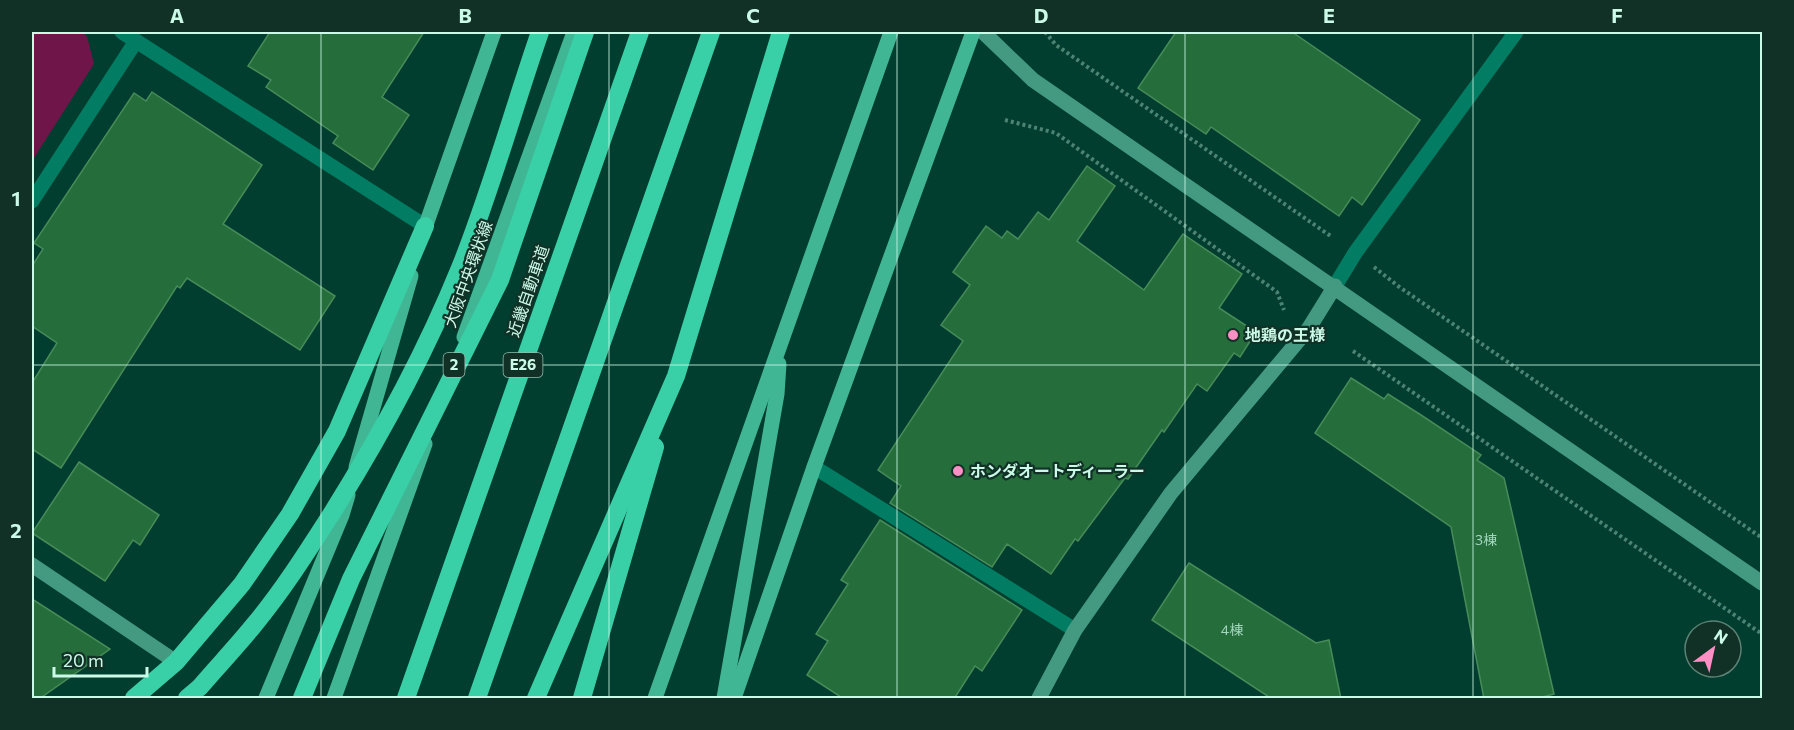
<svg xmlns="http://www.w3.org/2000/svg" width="1794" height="730" font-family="Commissioner,'Noto Sans JP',sans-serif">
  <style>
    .green { fill: #6f1549 }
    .building { fill: #266d3c; stroke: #468c59; stroke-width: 1.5 }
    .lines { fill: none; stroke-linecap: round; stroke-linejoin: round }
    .path { stroke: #4c8373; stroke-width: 4; stroke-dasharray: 3 3; stroke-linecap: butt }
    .street { stroke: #027c62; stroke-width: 15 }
    .secondary { stroke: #449a80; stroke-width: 15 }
    .primary { stroke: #40b695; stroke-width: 15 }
    .highway { stroke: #39cfa7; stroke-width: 18 }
    .highway-bridge { stroke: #39cfa7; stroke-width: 18 }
    .grid { fill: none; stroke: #ccfae9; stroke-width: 1.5; stroke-opacity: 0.55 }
    .poi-dot { fill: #fc8fc3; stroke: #113127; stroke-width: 2 }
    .labels { text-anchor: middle; stroke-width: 4.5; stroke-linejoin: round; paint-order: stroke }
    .number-label { font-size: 14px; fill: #a2d7be }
    .shield { fill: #113127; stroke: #94beaf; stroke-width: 1.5 }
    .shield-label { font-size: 15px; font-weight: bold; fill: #ccfae9 }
    .street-label { font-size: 16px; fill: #ccfae9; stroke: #113127 }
    .poi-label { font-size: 16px; font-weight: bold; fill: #ccfae9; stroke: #113127; text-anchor: start }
    .neatline { fill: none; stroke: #ccfae9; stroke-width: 2 }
    .grid-label { font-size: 20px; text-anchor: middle; font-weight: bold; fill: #ccfae9 }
  </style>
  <rect width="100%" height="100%" fill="#013e2f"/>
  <!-- green -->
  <path class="green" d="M 32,32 L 81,32 L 87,36 L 94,64 L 32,161 Z"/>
  <!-- building -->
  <g class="building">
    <path d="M 270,32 L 424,32 L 382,97 L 409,115 L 373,170 L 333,143 L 338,136 L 266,87 L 271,80 L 248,66 Z"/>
    <path d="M 1176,32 L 1292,32 L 1420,120 L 1362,205 L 1352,197 L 1339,216 L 1211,127 L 1206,134 L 1138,88 Z"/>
    <path d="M 152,92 L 262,165 L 223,224 L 335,296 L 300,350 L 187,278 L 180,288 L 177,286 L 61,468 L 32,449 L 32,383 L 57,343 L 32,326 L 32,266 L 43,249 L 34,243 L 134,93 L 146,101 Z"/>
    <path d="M 1087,166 L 1115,186 L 1077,241 L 1144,290 L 1183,234 L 1242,274 L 1219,308 L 1256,332 L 1240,357 L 1234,353 L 1207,391 L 1197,384 L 1164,432 L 1162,430 L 1128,479 L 1125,478 L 1078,541 L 1075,539 L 1051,574 L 1007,544 L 992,567 L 890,503 L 901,486 L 878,470 L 963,341 L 941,325 L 970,285 L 953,272 L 986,226 L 1002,238 L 1007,231 L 1018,239 L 1038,212 L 1049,220 Z"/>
    <path d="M 1351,378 L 1384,399 L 1388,394 L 1421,415 L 1481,455 L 1477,460 L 1504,478 L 1554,694 L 1535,699 L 1484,699 L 1451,527 L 1315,433 Z"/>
    <path d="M 79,462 L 159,515 L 140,545 L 133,540 L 105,581 L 32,533 Z"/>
    <path d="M 880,520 L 1022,610 L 982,671 L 975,666 L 954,699 L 844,699 L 807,675 L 828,641 L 816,634 L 848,584 L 841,580 Z"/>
    <path d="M 1189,563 L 1316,643 L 1329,640 L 1341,699 L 1272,699 L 1152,620 Z"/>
    <path d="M 32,599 L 110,649 L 39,699 L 32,699 Z"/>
  </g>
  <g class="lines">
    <!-- path -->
    <g class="path">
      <path d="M 1045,32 L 1056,45 L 1332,237"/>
      <path d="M 1005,120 L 1056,133 L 1277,292 L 1284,310"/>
      <path d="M 1374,267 L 1398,286 L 1762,538"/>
      <path d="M 1353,351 L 1762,634"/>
    </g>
    <!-- street -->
    <g class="street">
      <path d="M 122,32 L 425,226"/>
      <path d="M 32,201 L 136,41"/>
      <path d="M 1335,286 L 1355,253 L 1516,32"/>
      <path d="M 814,467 L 1075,630"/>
    </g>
    <!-- secondary -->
    <g class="secondary">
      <path d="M 983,32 L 1033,80 L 1762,583"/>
      <path d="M 32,565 L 176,662"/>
      <path d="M 1039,698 L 1075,630 L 1171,493 L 1309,328 L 1335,286"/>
    </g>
    <!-- primary -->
    <g class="primary">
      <path d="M 422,236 L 494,32"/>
      <path d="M 464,337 L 574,32"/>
      <path d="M 356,467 L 411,276"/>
      <path d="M 266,698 L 342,515 L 348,495"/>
      <path d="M 334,698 L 425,444"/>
      <path d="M 655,698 L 891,32"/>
      <path d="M 724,698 L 777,394 L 779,364"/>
      <path d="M 734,698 L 814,467 L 973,32"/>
    </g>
    <!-- highway -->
    <g class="highway">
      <path d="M 134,698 L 176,662 L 242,584 L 290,514 L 337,431 L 425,226"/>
      <path d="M 187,698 L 200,687"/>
      <path d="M 406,698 L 640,32"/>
      <path d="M 477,698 L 711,32"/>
      <path d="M 536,698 L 676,376 L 781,32"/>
      <path d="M 582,698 L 655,447"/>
    </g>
    <!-- highway-bridge -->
    <g class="highway-bridge">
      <path d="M 200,687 C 218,666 237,646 254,625 C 283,590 307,552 332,513 C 381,435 425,354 460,268 C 491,191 513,110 540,32"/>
      <path d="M 302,698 L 351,579 L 500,280 L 585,32"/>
    </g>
  </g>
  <!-- grid -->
  <path class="grid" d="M 321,32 L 321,698M 609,32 L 609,698M 897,32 L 897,698M 1185,32 L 1185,698M 1473,32 L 1473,698M 32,365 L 1762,365"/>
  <!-- markers -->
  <g class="poi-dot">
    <circle cx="1233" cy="335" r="6"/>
    <circle cx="958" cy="471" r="6"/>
  </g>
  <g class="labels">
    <!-- number labels -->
    <g class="number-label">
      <text x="1486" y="545">3棟</text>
      <text x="1232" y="635">4棟</text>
    </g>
    <!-- shield labels -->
    <g class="shield">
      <rect x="443.5" y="353" width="21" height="24" rx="4.5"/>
      <rect x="503.5" y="353" width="39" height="24" rx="4.5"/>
    </g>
    <g class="shield-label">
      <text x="454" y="370">2</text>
      <text x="523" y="370">E26</text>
    </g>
    <!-- street labels -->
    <g class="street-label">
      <text transform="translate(468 274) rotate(-70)" y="6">大阪中央環状線</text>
      <text transform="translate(528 291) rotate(-71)" y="6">近畿自動車道</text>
    </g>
    <!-- poi labels -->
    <g class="poi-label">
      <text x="1245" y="341">地鶏の王様</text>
      <text x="970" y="477">ホンダオートディーラー</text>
    </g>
  </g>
  <!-- border -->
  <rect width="1794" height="730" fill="none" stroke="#113127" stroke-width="66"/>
  <!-- north arrow -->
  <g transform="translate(1713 649) rotate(33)"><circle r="28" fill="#113127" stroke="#5c8175" stroke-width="1.5"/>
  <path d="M0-4.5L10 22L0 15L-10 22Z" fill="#fc8fc3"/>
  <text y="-9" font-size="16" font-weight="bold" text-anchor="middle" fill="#ccfae9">N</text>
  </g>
  <!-- scale -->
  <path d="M54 667v9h93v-9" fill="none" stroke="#ccfae9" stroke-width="3"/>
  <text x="63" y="667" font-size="18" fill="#ccfae9" stroke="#113127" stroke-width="4.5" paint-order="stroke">20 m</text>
  <rect x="33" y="33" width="1728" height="664" class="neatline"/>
  <g class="grid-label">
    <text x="177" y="23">A</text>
    <text x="465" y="23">B</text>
    <text x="753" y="23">C</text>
    <text x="1041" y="23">D</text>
    <text x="1329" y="23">E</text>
    <text x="1617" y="23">F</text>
    <text x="16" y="206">1</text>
    <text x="16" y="538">2</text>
  </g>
</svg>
